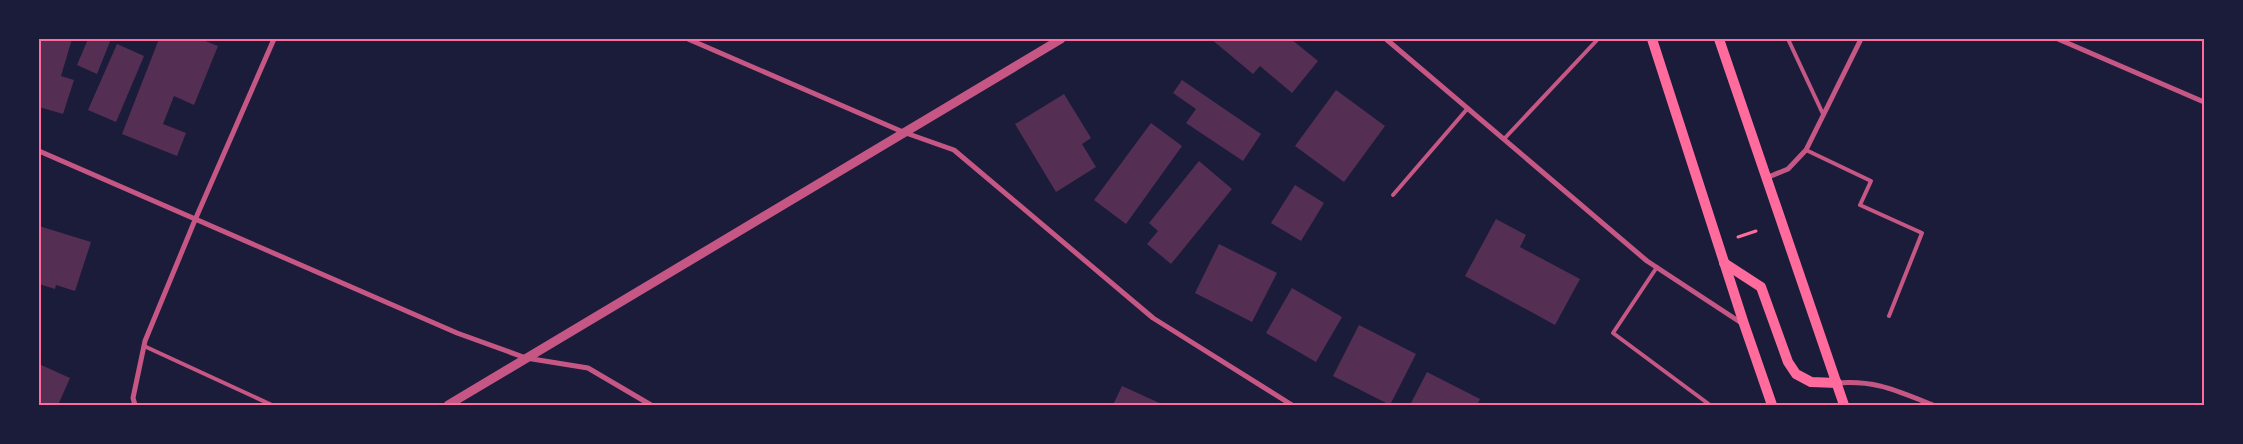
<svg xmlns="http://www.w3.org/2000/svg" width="2243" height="444" font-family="Figtree,sans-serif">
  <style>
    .building { fill: #542f53 }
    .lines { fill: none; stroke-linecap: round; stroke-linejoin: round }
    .path { stroke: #ff6b9d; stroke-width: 3 }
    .service { stroke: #c65784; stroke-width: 4 }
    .minor { stroke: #c65784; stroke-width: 5 }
    .tertiary { stroke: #c65784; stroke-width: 9 }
    .secondary { stroke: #ff6b9d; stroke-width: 10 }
    .neatline { fill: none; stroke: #ff6b9d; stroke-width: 2 }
  </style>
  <rect width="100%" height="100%" fill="#1b1b3a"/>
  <!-- building -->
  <g class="building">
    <path d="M 41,39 L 72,39 L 61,76 L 74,80 L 63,114 L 39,107 L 39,45 Z"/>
    <path d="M 88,39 L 111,39 L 97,74 L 77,65 Z"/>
    <path d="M 159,39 L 200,39 L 218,46 L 194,105 L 174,96 L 163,124 L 186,133 L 177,156 L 122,134 Z"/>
    <path d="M 1211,39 L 1291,39 L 1318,61 L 1292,93 L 1260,66 L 1253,74 Z"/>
    <path d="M 117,44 L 144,56 L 116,122 L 88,110 Z"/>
    <path d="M 1182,80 L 1261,134 L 1243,161 L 1186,123 L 1196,109 L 1173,93 Z"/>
    <path d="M 1336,90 L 1385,126 L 1344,182 L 1295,146 Z"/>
    <path d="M 1064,94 L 1091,138 L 1082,144 L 1096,167 L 1056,192 L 1015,124 Z"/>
    <path d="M 1151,123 L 1182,146 L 1126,224 L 1094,200 Z"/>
    <path d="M 1199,161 L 1232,189 L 1171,264 L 1147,244 L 1158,231 L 1149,223 Z"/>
    <path d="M 1295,185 L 1324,203 L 1301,241 L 1271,223 Z"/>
    <path d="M 1496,219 L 1526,235 L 1520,247 L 1580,279 L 1555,325 L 1465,276 Z"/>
    <path d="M 39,226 L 91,242 L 75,291 L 56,285 L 55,289 L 39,284 Z"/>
    <path d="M 1219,244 L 1277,273 L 1252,322 L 1195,293 Z"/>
    <path d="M 1292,288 L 1342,317 L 1316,362 L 1266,333 Z"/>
    <path d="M 1359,325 L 1416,354 L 1390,405 L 1333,376 Z"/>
    <path d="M 39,364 L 70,378 L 58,405 L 39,405 Z"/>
    <path d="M 1427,372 L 1480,399 L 1477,405 L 1410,405 Z"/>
    <path d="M 1122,386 L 1164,405 L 1113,405 Z"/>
  </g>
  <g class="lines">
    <!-- path -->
    <path class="path" d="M 1738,237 L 1756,231"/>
    <!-- service -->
    <g class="service">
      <path d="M 1788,39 L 1823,114"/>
      <path d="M 1504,139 L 1598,39"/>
      <path d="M 1806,150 L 1871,181 L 1860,205 L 1922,233 L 1889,316"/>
      <path d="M 1393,195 L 1468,108"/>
      <path d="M 1657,267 L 1613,333 L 1710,405"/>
      <path d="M 144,346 L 272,405"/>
    </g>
    <!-- minor -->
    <g class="minor">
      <path d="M 688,39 L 903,132 L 954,150 L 1153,318 L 1292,405"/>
      <path d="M 1386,39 L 1647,261 L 1743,324"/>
      <path d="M 2058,39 L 2204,102"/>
      <path d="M 39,151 L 457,333 L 526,358 L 588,368 L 651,405"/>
      <path d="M 1766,178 L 1788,169 L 1806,150 L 1861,39"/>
      <path d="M 1837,383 C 1877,380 1897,391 1933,405"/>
      <path d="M 135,405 L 133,398 L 145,341 L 195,220 L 274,39"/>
    </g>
    <!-- tertiary -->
    <path class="tertiary" d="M 448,405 L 1061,39"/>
    <!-- secondary -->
    <g class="secondary">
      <path d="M 1652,39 L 1744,324 L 1772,405"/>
      <path d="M 1719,39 L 1844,405"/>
      <path d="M 1724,263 L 1761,287 L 1788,362 L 1796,374 L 1811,382 L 1837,383"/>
    </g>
  </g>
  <!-- border -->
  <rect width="2243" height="444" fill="none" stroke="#1b1b3a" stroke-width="80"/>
  <rect x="40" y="40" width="2163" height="364" class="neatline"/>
</svg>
